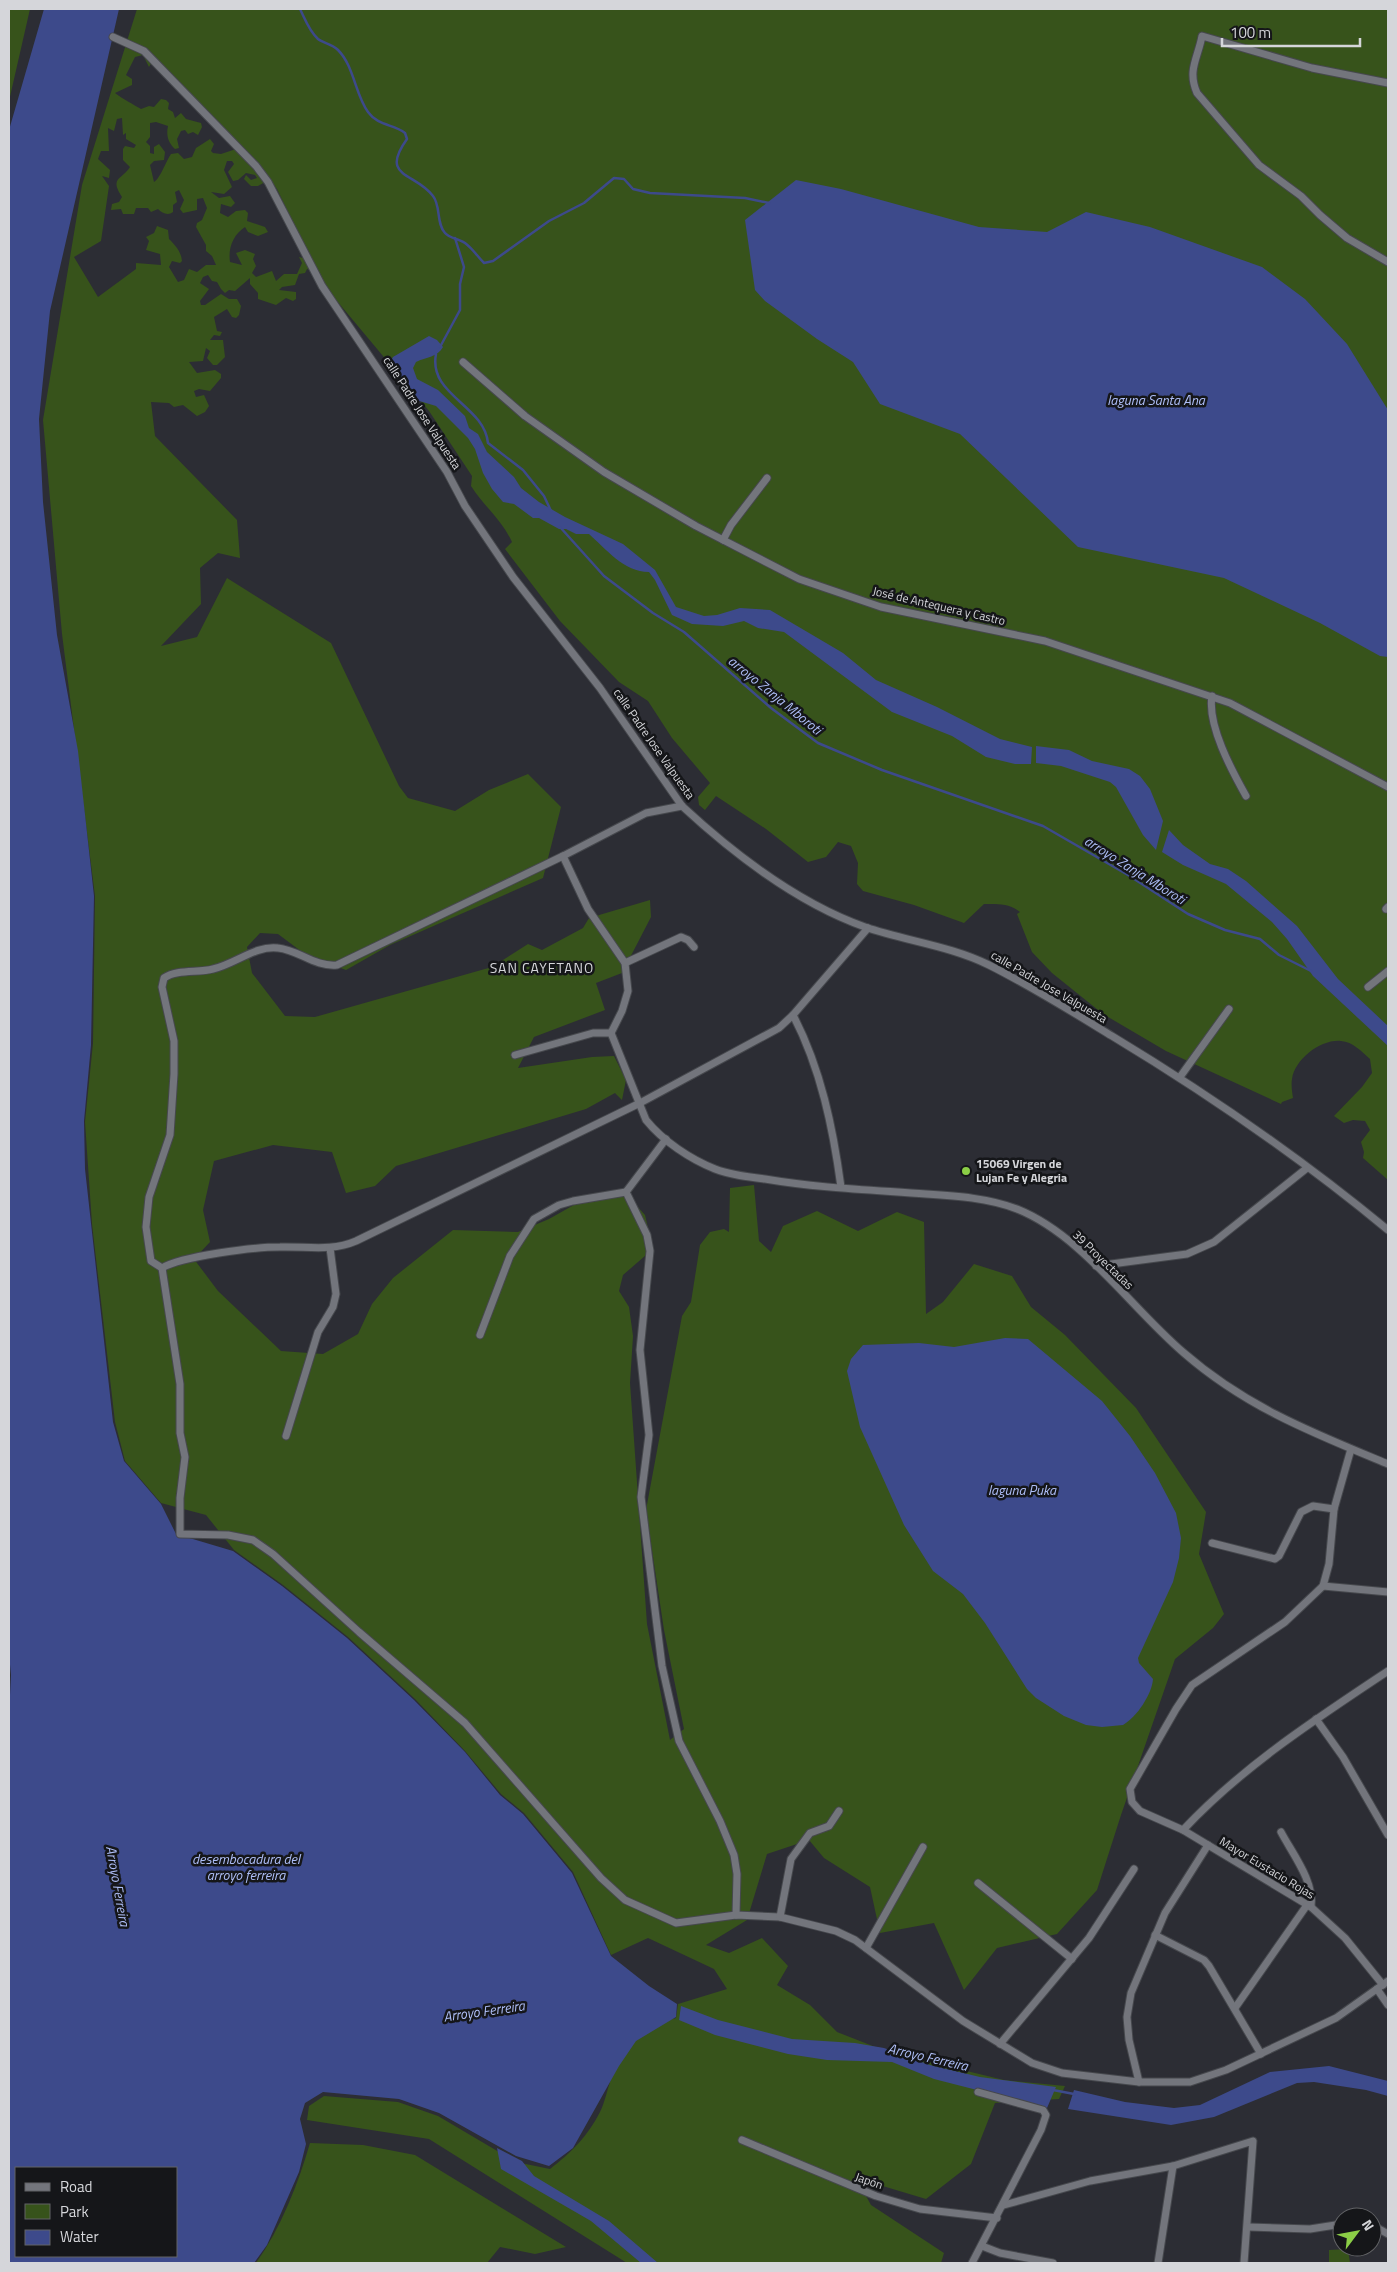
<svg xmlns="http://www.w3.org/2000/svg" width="1397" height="2272" font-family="'Titillium Web',sans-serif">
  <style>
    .green { fill: #37531b; fill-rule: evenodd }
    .water { fill: #3d4a8b; fill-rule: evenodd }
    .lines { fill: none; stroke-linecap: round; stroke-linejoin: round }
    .stream { stroke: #3d4a8b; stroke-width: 2.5 }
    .minor-casing { stroke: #46484d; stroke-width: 9 }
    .minor { stroke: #73757c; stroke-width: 7 }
    .poi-dot { fill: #8bce46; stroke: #151619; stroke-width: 2 }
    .labels { text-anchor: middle; stroke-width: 5; stroke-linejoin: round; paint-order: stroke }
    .street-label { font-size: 12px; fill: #d5d6da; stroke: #151619 }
    .poi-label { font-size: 12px; font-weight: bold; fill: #d5d6da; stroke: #151619; text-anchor: start }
    .water-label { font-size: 14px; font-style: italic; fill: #aebef7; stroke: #151619 }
    .neighbourhood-label { font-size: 14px; letter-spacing: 1px; fill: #d5d6da; stroke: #151619 }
  </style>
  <rect width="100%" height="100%" fill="#2c2d34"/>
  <!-- green -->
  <g class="green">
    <path d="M 9,9 L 30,9 L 9,101 Z"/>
    <path d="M 137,9 L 1388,9 L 1388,1180 L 1363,1158 L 1364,1152 L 1361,1142 L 1370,1130 L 1365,1121 L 1353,1120 L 1344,1123 L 1334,1116 L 1362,1087 L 1372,1073 L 1370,1059 C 1361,1051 1353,1042 1341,1041 C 1321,1039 1295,1059 1292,1079 C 1291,1084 1292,1092 1293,1098 L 1282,1102 L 1281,1104 L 1166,1051 L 1103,1014 L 1052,973 L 1032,952 L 1017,914 L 1020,912 C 1009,903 997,904 984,904 L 964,923 L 914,905 L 863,891 L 857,884 L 858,863 L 851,846 L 838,842 L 826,857 L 808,862 L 766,829 L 716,796 L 705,810 L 699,805 L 698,797 L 710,783 L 672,738 L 648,701 L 619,682 L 560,621 L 505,549 L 512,542 C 502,520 483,505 471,486 L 472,476 L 429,411 L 311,270 L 307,269 L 305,273 L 299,274 L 295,285 L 282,287 L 279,290 L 296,292 L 296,299 L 293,301 L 286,298 L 276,305 L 258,299 L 258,293 L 250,284 L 250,278 L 235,291 L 229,290 L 225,293 L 221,289 L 217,282 L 212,281 L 208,275 L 203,277 L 200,283 L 209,289 L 200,301 L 201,305 L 205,305 L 221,294 L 229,299 L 237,299 L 241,306 L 239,315 L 236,318 L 232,317 L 227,309 L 214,317 L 217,331 L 222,332 L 220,336 L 214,335 L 210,340 L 223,340 L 225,357 L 217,365 L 213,365 L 207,358 L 210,351 L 206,348 L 203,361 L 189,362 L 197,373 L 215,370 L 221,374 L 221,378 L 210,391 L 199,389 L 194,391 L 196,397 L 204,395 L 209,406 L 205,412 L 197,416 L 183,405 L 174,407 L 169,403 L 151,402 L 155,436 L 237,520 L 240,558 L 218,553 L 200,568 L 201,604 L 161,646 L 197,637 L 227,578 L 331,643 L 399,786 L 408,798 L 455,811 L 489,790 L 528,774 L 561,807 L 543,878 L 390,945 L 346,970 L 306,955 L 278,934 L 260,933 L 247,947 L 252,973 L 285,1016 L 315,1017 L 492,967 L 528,944 L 542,950 L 583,928 L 589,918 L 650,900 L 651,917 L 622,973 L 596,983 L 605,1010 L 534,1037 L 518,1068 L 592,1057 L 614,1056 L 626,1080 L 622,1100 L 615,1093 L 586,1109 L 396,1166 L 375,1186 L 346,1193 L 332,1152 L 273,1145 L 214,1161 L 203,1210 L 210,1242 L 194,1259 L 218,1291 L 281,1351 L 323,1354 L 358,1334 L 372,1304 L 393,1278 L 453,1230 L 518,1232 L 549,1219 L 588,1197 L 606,1191 L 629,1197 L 645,1215 L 653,1249 L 623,1275 L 619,1291 L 629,1307 L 633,1336 L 630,1383 L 647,1624 L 670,1740 L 684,1729 L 664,1630 L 646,1510 L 682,1316 L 691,1302 L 700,1245 L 710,1232 L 724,1229 L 729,1232 L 730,1188 L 754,1185 L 759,1241 L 771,1252 L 783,1226 L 817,1211 L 858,1231 L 897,1212 L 924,1222 L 926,1314 L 943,1302 L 974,1264 L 1012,1276 L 1031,1307 L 1065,1335 L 1136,1408 L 1206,1512 L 1199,1554 L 1224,1614 L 1213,1628 L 1175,1659 L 1121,1815 L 1097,1890 L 1057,1934 L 997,1948 L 964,1990 L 934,1923 L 880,1933 L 870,1887 L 824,1858 L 809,1840 L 767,1854 L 747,1920 L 706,1945 L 729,1953 L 762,1938 L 788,1966 L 777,1985 L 810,2005 L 837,2032 L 888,2052 L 1004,2080 L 1065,2086 L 1059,2099 L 995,2103 L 971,2164 L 926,2199 L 856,2178 L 871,2205 L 944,2253 L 941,2263 L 627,2263 L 429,2139 L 307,2120 L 309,2106 L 324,2096 L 398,2102 L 438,2116 L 516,2162 L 550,2169 C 572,2152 587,2137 600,2112 C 605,2102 607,2090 611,2079 C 622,2042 640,2028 676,2018 L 678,2004 L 727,1989 L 714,1969 L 648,1938 L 611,1955 L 573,1872 L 524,1813 L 501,1794 L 465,1751 L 415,1699 L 348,1637 L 283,1585 L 234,1550 L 206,1515 L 161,1503 L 125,1461 L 115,1422 L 92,1224 L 85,1122 L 93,1043 L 95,896 L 62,634 L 43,420 L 82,185 ZM 143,55 L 149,67 L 152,62 L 236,149 L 221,154 L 213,153 L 211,151 L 214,144 L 210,139 L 196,148 L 192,157 L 184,159 L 178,153 L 171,154 C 166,161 160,179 154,182 L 150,165 L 154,161 L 164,160 L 165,152 L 159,144 L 154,147 L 154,154 L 150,153 L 150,146 L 146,142 L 150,137 L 150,123 L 156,122 L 168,126 C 166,135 168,143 175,149 L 179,148 L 177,139 L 181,131 L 185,130 L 188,134 L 193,132 L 198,135 L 202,127 L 201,123 L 186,119 L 181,113 L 175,118 L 173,112 L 168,109 L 169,103 L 166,100 L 161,99 L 154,107 L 149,106 L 141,109 C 133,104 124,100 115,93 L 132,85 L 132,79 L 126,75 L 135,57 ZM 122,118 L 123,135 L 126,133 L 126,139 L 136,145 L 134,148 L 125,146 L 123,149 L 123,160 L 130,167 C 122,180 109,177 122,197 L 119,202 L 112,204 L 111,210 L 121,209 L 123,214 L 134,214 L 136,208 L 148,208 L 151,212 L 158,209 C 162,213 168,216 173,212 L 173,205 L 177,202 L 175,192 L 179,190 L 184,200 L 180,209 L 183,213 L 197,210 L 197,199 L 203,198 L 207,208 L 202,220 L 197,223 L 196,227 L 206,245 L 206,251 L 212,256 L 216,265 L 206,265 L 197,272 L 189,269 L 184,280 L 178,282 L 169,267 L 172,261 L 180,263 L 182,261 C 181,251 175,245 169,239 L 168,230 L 157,226 L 154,233 L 146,237 L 149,241 L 146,250 L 160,254 L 161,265 L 136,263 L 136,269 L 98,297 L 74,257 L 101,241 L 109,186 L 102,176 L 109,178 L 110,170 L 98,159 L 101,151 L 109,151 L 108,128 L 114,131 L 117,119 ZM 227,161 L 232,161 L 234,164 L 228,172 L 233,181 L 238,180 L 246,173 L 255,175 L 257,178 L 251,180 L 246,175 L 244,179 L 251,186 L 258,186 L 265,182 L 266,175 L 277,189 L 311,260 L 299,257 L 302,263 L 297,274 L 284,274 L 276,281 L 272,271 L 256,277 L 252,273 L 256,266 L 253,259 L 255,254 L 245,250 L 236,253 L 242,265 L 230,262 C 228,248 233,235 245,227 L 248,232 L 258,236 L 268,232 L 265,227 L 247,221 L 248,213 L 245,210 L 236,211 L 228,217 L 220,213 L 221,204 L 231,207 L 235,203 L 230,196 L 219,198 L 211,192 L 224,194 L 232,187 L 224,170 Z"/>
    <path d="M 310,2143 L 363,2145 L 415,2155 L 566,2247 L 535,2254 L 500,2247 L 487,2263 L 256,2263 C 281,2228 298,2184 310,2143 Z"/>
    <path d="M 1348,2249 L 1350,2263 L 1329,2263 L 1329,2250 Z"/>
  </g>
  <!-- water -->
  <g class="water">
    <path d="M 44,9 L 119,9 L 50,311 L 39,419 L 43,502 L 57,635 L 78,751 L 94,896 L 91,1045 L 84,1121 L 85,1169 L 113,1422 L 124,1461 L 161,1504 L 176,1534 L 233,1551 L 282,1586 L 347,1638 L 414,1700 L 465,1752 L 500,1795 L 523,1814 L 572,1873 L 611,1956 L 649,1986 L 677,2004 L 676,2017 L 636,2041 L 619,2066 L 573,2148 L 549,2166 L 516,2156 L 439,2113 L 399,2099 L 323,2092 L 305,2103 L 300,2119 L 306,2144 L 299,2172 L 267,2245 L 254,2263 L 9,2263 L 9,1715 L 11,1675 L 9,1654 L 9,130 ZM 16,2168 L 176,2168 L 176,2256 L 16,2256 Z"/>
    <path d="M 796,180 L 841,189 L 979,227 L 1047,232 L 1086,212 L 1150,227 L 1262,267 L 1305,299 L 1347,344 L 1388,410 L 1388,657 L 1380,656 L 1320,623 L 1224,578 L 1078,547 L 960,434 L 880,404 L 853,362 L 817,339 L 765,301 L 755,290 L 745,220 Z"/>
    <path d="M 429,336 L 437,340 L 443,347 C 438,357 426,357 416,362 L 413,368 L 417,379 L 438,390 L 465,416 L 469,428 L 478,434 L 487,452 L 514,477 L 521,488 L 539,502 L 565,517 L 623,544 L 655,570 L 676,607 L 704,616 L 717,615 L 740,608 L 770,610 L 843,653 L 876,680 L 937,707 L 1000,739 L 1032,747 L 1031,764 L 1015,764 L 986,757 L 952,736 L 892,712 L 784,632 L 758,628 L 744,621 L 723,626 L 692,624 L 672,615 L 655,580 L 649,572 C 624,572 606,549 589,534 L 576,534 L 566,529 L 559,529 L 539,518 L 533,518 L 514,504 L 503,502 L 492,489 L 483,473 L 475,449 L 468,438 L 436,406 L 416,400 L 401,386 L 388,366 L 393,357 Z"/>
    <path d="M 1036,746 L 1069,750 L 1092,761 L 1129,769 L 1140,776 L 1150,789 L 1163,821 L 1156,850 L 1143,835 L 1116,787 L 1110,782 L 1061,766 L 1036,763 Z"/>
    <path d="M 1169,830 L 1183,845 L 1210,864 L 1228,869 L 1246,881 L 1297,926 L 1338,979 L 1388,1026 L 1388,1046 L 1313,976 L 1287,939 L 1272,922 L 1226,884 L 1183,865 L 1162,852 Z"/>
    <path d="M 1005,1338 L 1028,1339 L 1102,1401 L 1130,1436 L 1155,1473 L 1176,1513 L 1181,1538 L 1179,1558 L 1173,1582 L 1138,1658 L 1139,1663 L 1153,1679 C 1152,1694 1137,1717 1123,1725 L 1102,1727 L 1086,1725 L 1064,1716 L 1036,1698 L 1027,1689 L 985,1623 L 963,1594 L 933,1571 L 904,1525 L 860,1427 L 847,1371 L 851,1359 L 863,1345 L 919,1343 L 954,1347 Z"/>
    <path d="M 681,2006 L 718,2020 L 792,2039 L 855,2043 L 884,2048 L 930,2065 L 980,2077 L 1056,2087 L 1047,2108 L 934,2079 L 892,2062 L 827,2060 L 788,2054 L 715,2035 L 679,2020 Z"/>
    <path d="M 1329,2066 L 1388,2081 L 1388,2096 L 1366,2090 L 1314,2082 L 1297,2083 L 1214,2117 L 1171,2125 L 1068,2109 L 1074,2090 L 1125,2102 L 1174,2108 L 1200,2105 L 1270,2072 Z"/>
    <path d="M 497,2148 L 522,2161 L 534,2176 L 609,2221 L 658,2263 L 641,2263 L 591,2221 L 501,2169 Z"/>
  </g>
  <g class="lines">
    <!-- stream -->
    <g class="stream">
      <path d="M 300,9 C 305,19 309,31 318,39 C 323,43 332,44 338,50 C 354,66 355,94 368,112 C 378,126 393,124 405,133 L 407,139 C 379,178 415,172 433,196 C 441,206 436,223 445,233 C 449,238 459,239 465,243 C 472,248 478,257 484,263 L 493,261 L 549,221 L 584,203 L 614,178 L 624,179 L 633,189 L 650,193 L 745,198 L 769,203"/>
      <path d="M 440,347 L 460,310 L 460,284 L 464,267 L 455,238"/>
      <path d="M 436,354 C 428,395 484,405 488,443 L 523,470 L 544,496 L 551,511"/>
      <path d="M 560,527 L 604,576 L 653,613 L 684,632 L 771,708 L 818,743 L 882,770 L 1043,826 L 1128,875 L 1188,914 L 1225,930 L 1260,939 L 1279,955 L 1311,971"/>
      <path d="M 1053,2090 L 1074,2094"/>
    </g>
    <!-- minor casing -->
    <g class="minor-casing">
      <g id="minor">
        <path d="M 113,37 L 144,51 L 256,166 L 268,182 L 322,286 L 447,472 L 465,506 L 513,577 L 600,688 L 682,806 C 735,855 797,903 865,927 C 906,941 951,946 989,965 C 1031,986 1071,1011 1112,1036 C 1208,1094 1301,1158 1388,1230"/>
        <path d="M 1388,83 L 1312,68 L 1202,36 C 1198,58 1187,70 1197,93 L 1259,165 L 1301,196 L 1320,215 L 1347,238 L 1388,262"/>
        <path d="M 463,362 L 525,416 L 604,472 L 696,526 L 799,579 L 881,607 L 1045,641 L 1230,703 L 1388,787"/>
        <path d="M 723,540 L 731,525 L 767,478"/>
        <path d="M 1212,696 C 1207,725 1232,771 1246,796"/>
        <path d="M 682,806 L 646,813 L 563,856 L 337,965 C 314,967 299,950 278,948 C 256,945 235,964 213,969 C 198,973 177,969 164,978 L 162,987 L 174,1041 L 174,1074 L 170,1135 L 149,1197 L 146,1227 L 151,1261 L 162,1268 C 182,1256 254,1247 280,1247 C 306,1246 331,1252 356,1241 L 640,1103 L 779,1028 L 793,1015 L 868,928"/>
        <path d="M 563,856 L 588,909 L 625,963 L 628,991 L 622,1011 L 611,1033"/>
        <path d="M 1386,909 L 1388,907"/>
        <path d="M 625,963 L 681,937 L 688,940 L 694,947"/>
        <path d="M 1368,987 L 1388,971"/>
        <path d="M 793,1015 C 821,1069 833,1128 841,1187"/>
        <path d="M 515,1055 L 593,1033 L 611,1033 L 646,1120 C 663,1141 690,1159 715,1169 C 731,1175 748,1177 765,1179 C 818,1188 872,1190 926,1194 C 957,1196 988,1198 1017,1209 C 1082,1235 1131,1308 1184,1353 C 1246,1407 1313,1433 1388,1464"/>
        <path d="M 1180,1077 L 1229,1009"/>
        <path d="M 666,1139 L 626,1192 L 647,1235 L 650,1251 L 640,1350 L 649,1435 L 641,1497 L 662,1666 L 679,1741 L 720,1821 L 734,1855 L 737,1874 L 736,1915"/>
        <path d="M 1096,1266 L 1187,1254 L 1214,1242 L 1307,1168"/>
        <path d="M 162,1268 L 180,1384 L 180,1433 L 185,1457 L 180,1498 L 180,1534 L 228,1535 L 253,1540 L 273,1554 L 359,1632 L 465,1723 L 601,1878 L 625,1900 L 676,1923 L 736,1915 L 780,1917"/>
        <path d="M 480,1335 L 510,1256 L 534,1219 L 559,1205 L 573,1201 L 626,1192"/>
        <path d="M 286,1436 L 318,1332 L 333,1307 L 336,1294 L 330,1248"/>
        <path d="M 1351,1449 L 1334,1509 L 1329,1564 L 1323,1586 L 1285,1622 L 1192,1685 L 1176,1709 L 1130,1789 L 1132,1802 L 1140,1811 L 1183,1830 L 1311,1907 L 1345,1938 L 1383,1985"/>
        <path d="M 1212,1543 L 1275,1559 L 1279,1556 L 1301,1512 L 1313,1506 L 1334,1509"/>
        <path d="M 1323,1586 L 1388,1592"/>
        <path d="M 1316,1719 L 1343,1757 L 1388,1835"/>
        <path d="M 839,1811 L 829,1826 L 810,1833 L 791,1859 L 780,1917 L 836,1931 L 855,1940 L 963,2021 L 1032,2063 L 1062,2073 L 1139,2082 L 1190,2082 L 1226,2070 L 1336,2018 L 1388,1981"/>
        <path d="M 1183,1830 C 1243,1766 1316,1719 1388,1671"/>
        <path d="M 1281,1832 C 1292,1853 1315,1882 1311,1907"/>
        <path d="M 978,1883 L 1072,1959"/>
        <path d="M 1155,1935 L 1204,1960 L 1209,1966 L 1261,2054"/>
        <path d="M 866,1948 L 923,1847"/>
        <path d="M 1377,1989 L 1388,2005"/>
        <path d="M 1235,2008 L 1307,1905"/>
        <path d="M 1000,2044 L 1089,1938 L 1134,1869"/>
        <path d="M 1139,2082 L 1129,2040 L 1127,2017 L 1131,1993 L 1165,1913 L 1208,1845"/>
        <path d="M 742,2140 L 876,2196 L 920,2209 L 997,2218"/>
        <path d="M 1004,2205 L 1090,2181 L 1173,2166 L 1253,2141 L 1244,2263"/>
        <path d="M 1372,2225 L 1388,2234"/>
        <path d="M 1248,2227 L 1310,2229 L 1342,2224"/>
        <path d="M 982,2246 L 1000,2253 L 1053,2263"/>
        <path d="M 972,2263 L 1041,2130 L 1046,2115 L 1043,2110 L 978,2092"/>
        <path d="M 1158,2263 L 1173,2166"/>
      </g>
    </g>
    <!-- minor -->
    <use href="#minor" class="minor"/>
  </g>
  <!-- markers -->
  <circle class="poi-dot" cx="966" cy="1171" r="5"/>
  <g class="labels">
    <!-- street labels -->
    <g class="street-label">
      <text transform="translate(422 413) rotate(57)" y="4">calle Padre Jose Valpuesta</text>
      <text transform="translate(939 606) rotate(13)" y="4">José de Antequera y Castro</text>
      <text transform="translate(654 744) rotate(55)" y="4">calle Padre Jose Valpuesta</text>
      <text transform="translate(1049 987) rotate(30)" y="4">calle Padre Jose Valpuesta</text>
      <text transform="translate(1103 1260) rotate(44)" y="4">39 Proyectadas</text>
      <text transform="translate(1267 1868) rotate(31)" y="4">Mayor Eustacio Rojas</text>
      <text transform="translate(869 2181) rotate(19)" y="4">Japón</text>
    </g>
    <!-- poi labels -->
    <g class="poi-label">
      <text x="976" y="1168">15069 Virgen de<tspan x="976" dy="14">Lujan Fe y Alegria</tspan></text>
    </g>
    <!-- water labels -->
    <g class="water-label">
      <text x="1156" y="405">laguna Santa Ana</text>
      <text transform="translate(775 695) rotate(39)" y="5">arroyo Zanja Mboroti</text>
      <text transform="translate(1135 870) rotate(32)" y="5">arroyo Zanja Mboroti</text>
      <text x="1022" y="1495">laguna Puka</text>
      <text x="246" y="1864">desembocadura del<tspan x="246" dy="16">arroyo ferreira</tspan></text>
      <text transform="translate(118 1886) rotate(80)" y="5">Arroyo Ferreira</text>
      <text transform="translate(484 2011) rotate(-8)" y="5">Arroyo Ferreira</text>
      <text transform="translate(928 2057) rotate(13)" y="5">Arroyo Ferreira</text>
    </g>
    <!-- neighbourhood labels -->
    <g class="neighbourhood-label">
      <text x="542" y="973">SAN CAYETANO</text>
    </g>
  </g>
  <!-- border -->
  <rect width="1397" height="2272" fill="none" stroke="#d5d6da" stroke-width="20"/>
  <!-- legend -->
  <rect x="15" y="2167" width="162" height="90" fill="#151619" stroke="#626366"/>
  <rect x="25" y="2183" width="25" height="8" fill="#73757c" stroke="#626366"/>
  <text x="60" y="2192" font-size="15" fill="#d5d6da">Road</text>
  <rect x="25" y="2204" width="25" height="15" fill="#37531b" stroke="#626366"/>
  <text x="60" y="2217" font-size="15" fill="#d5d6da">Park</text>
  <rect x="25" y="2230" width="25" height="15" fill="#3d4a8b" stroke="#626366"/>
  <text x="60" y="2242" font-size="15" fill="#d5d6da">Water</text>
  <!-- north arrow -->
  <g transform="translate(1357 2232) rotate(58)"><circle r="24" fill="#151619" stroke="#626366"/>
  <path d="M0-4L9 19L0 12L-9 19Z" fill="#8bce46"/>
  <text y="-8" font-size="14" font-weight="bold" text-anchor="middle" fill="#d5d6da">N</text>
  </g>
  <!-- scale -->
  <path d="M1222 38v8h138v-8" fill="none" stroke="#d5d6da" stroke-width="2.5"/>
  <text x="1230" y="38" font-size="15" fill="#d5d6da" stroke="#151619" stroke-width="4" paint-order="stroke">100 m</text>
</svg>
